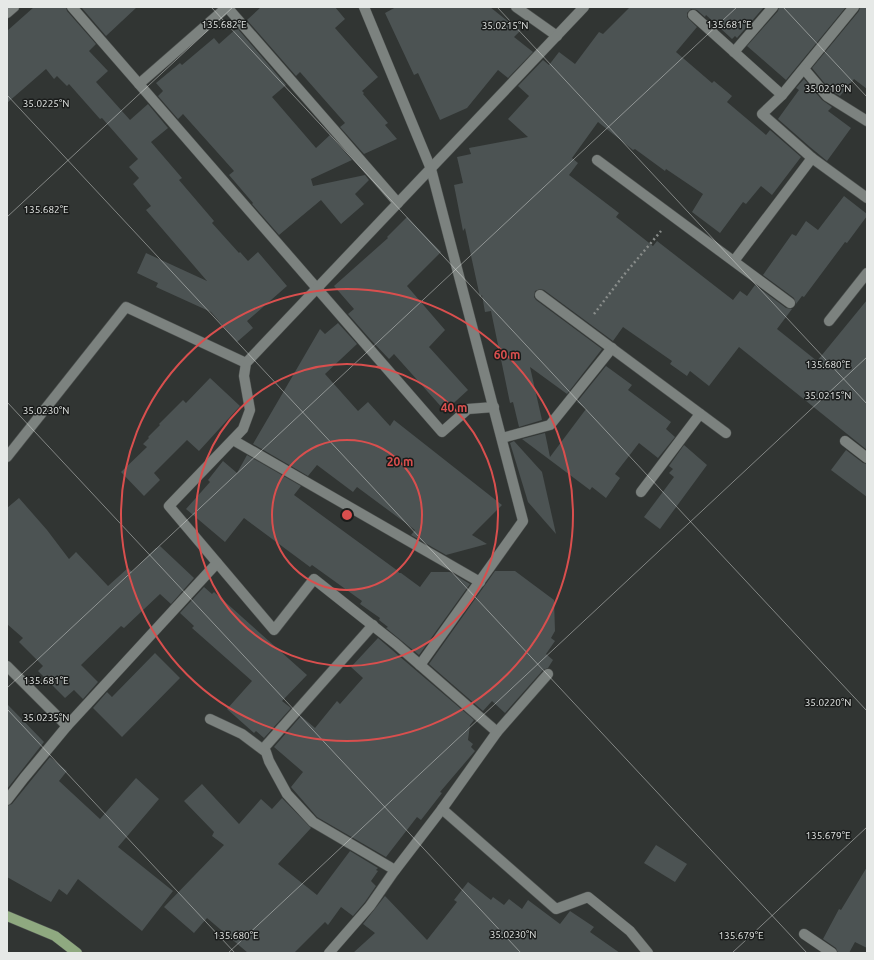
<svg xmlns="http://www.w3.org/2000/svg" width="874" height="960" font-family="Ubuntu,sans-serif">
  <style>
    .building { fill: #4c5353 }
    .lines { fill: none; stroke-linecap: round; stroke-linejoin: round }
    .minor-casing { stroke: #4e5250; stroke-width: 11 }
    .major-casing { stroke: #4e5250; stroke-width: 11 }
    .path { stroke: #888c8a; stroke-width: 2.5; stroke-dasharray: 2 3; stroke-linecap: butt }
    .minor { stroke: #7c827f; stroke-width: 10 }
    .major { stroke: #8fa980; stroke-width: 10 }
    .ticks { fill: none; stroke: #e6e9e7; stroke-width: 1; stroke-opacity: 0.45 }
    .ring { fill: none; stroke: #d94f4e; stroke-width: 2 }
    .ticks-label { font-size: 10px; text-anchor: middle; fill: #e6e9e7; stroke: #1a1c1b; stroke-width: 3; stroke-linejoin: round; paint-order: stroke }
    .centre { fill: #d94f4e; stroke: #1a1c1b; stroke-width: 2 }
    .ring-label { font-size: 12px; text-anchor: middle; font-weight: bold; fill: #d94f4e; stroke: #1a1c1b; stroke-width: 3; stroke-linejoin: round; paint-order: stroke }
  </style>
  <rect width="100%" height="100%" fill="#313533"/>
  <!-- building -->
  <g class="building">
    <path d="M 34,7 L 66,7 L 67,11 L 96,44 L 89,51 L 108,71 L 96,82 L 130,120 L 148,104 L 168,128 L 151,142 L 182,178 L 179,180 L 214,221 L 212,223 L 239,253 L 240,252 L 248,261 L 258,252 L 287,286 L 247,321 L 253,328 L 237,342 L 211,312 L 156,287 L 158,283 L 137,273 L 146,253 L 207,281 L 146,210 L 151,206 L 133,184 L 139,178 L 129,167 L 138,159 L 102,118 L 100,119 L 69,84 L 67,86 L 57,76 L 54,79 L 46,69 L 7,103 L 7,31 Z"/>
    <path d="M 81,7 L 137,7 L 106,36 Z"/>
    <path d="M 261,7 L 335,7 L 345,19 L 335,28 L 378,77 L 362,91 L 364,93 L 363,94 L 388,123 L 385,125 L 397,139 L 364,154 L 340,127 L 345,123 L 300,72 L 296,76 L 247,20 Z"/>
    <path d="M 396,7 L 490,7 L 520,31 L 514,37 L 533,52 L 508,78 L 498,70 L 467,108 L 440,120 L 418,73 L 414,75 L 385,13 Z"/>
    <path d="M 630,7 L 764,7 L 737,38 L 735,36 L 732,39 L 706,15 L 705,17 L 697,10 L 691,9 L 687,13 L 687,17 L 697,27 L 676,52 L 712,83 L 714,81 L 732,96 L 727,102 L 766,135 L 770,130 L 801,157 L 772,195 L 761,186 L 746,204 L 743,202 L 720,233 L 692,212 L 703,194 L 666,169 L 665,171 L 635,149 L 633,150 L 598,122 L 572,158 L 578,163 L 569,175 L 619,213 L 616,217 L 620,220 L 653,246 L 657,241 L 733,300 L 740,291 L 747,296 L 755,285 L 786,308 L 792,309 L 777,329 L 817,361 L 867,300 L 867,450 L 739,347 L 709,386 L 690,371 L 687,376 L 670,364 L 672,361 L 623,327 L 613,341 L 544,290 L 540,289 L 535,291 L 534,297 L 536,300 L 602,349 L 567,394 L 530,367 L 542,420 L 519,427 L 513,402 L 510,403 L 491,311 L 485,312 L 482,295 L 480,297 L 465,228 L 463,231 L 454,185 L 463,183 L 457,157 L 471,154 L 469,148 L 528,137 L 508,119 L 529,96 L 518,86 L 543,60 L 549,65 L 559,52 L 575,64 L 599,32 L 603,34 Z"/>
    <path d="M 779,7 L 846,7 L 786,80 L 747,46 L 778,11 Z"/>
    <path d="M 860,7 L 867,7 L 867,89 L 854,79 L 840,96 L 831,91 L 812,68 L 859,11 Z"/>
    <path d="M 237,28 L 286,85 L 272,97 L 316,148 L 330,135 L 352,160 L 311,179 L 313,186 L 365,175 L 369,180 L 355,194 L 364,204 L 341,224 L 321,200 L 279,235 L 252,204 L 253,203 L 229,175 L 234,171 L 183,114 L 178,119 L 158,96 L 163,91 L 156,83 L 180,63 L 182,65 L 214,38 L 219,44 Z"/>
    <path d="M 804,79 L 822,100 L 832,107 L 828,111 L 851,128 L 827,161 L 810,147 L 778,119 L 799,90 L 796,88 Z"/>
    <path d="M 844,196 L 867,214 L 867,216 L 847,243 L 845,242 L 804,297 L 802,296 L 796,304 L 794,298 L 763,275 L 792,234 L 796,236 L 806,221 L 818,230 Z"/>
    <path d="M 407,217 L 441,252 L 407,286 L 445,330 L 429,347 L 468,390 L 445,411 L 394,354 L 389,359 L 370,339 L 348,314 L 354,309 L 334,286 L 388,238 L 387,237 Z"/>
    <path d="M 338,323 L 357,344 L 325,374 L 358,411 L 368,402 L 390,426 L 394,420 L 502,505 L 472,535 L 487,544 L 446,555 L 411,535 L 415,530 L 357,487 L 353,492 L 317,465 L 308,476 L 253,444 L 320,329 L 325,334 Z"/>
    <path d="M 606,366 L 632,385 L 628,390 L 671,422 L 666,429 L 675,437 L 658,458 L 639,443 L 615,474 L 620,478 L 606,498 L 592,487 L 590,490 L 522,439 L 545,433 L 550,457 L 586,409 L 577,402 Z"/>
    <path d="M 210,378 L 240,406 L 199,451 L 187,440 L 154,473 L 160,480 L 144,496 L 121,472 L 147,447 L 143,444 L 149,438 L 148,437 L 160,425 L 159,424 L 183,400 L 186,403 Z"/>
    <path d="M 514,441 L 542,472 L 556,534 L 528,502 L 510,443 Z"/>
    <path d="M 684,445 L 707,465 L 660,529 L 644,517 L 674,477 L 669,473 L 673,469 L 669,466 Z"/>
    <path d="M 846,450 L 863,463 L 867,464 L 867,497 L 831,470 Z"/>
    <path d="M 247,455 L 301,486 L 294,495 L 398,571 L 399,573 L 401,573 L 420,587 L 431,572 L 450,572 L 470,584 L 419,655 L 386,628 L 388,627 L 379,620 L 380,618 L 360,604 L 362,601 L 312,565 L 310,567 L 244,518 L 225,542 L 186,509 L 210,482 L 208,480 L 223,461 L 237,473 Z"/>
    <path d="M 19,498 L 47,530 L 69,559 L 76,552 L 108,586 L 128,568 L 132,572 L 156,548 L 157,548 L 160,546 L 194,578 L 171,604 L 160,594 L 124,628 L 121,626 L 81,665 L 98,682 L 83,699 L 74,690 L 65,698 L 38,671 L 43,666 L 19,642 L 23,638 L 7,624 L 7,508 Z"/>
    <path d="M 495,571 L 515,571 L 554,600 L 555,631 L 551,638 L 555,641 L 546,654 L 553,660 L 548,668 L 543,670 L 505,713 L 492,701 L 483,711 L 429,664 Z"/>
    <path d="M 204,587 L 212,594 L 214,592 L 307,675 L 282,701 L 291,708 L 264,738 L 256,731 L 254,733 L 227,709 L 252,681 L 192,628 L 194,626 L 180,613 Z"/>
    <path d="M 378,638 L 474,720 L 470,725 L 468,740 L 473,744 L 471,747 L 475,751 L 440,792 L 442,793 L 421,820 L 417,817 L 386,857 L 317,817 L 291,787 L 303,772 L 274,747 L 301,716 L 315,728 L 337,701 L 340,704 L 363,678 L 351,667 Z"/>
    <path d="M 155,653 L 180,678 L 122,737 L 93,708 L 107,692 L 112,697 Z"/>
    <path d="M 7,704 L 44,742 L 7,789 Z"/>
    <path d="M 50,757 L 67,771 L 59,781 L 100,819 L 136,778 L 159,799 L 118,847 L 173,891 L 142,931 L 78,879 L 67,895 L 59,889 L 51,902 L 7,877 L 7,806 L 12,804 Z"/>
    <path d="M 202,784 L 239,824 L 261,799 L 272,809 L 282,798 L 311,828 L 278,864 L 317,895 L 350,851 L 378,868 L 376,870 L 378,871 L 371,881 L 376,886 L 365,902 L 353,916 L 341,907 L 328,925 L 325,922 L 294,953 L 248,953 L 207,918 L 194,933 L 164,907 L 224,845 L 212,836 L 214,832 L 184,801 Z"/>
    <path d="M 656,845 L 687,864 L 675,882 L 644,863 Z"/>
    <path d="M 867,867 L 867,948 L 855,942 L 849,953 L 838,953 L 836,948 L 823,939 L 839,909 L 841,910 Z"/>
    <path d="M 468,882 L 491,900 L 493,897 L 504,905 L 509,899 L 522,909 L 528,900 L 560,924 L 570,911 L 594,927 L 590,932 L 620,953 L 353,953 L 375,933 L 363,924 L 385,896 L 427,940 L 457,902 L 454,900 Z"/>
  </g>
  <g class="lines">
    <!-- minor casing -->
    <g class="minor-casing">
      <g id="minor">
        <path d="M 72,7 L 442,432 L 468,409 L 494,407"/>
        <path d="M 227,7 L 398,203"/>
        <path d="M 364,7 L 431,169 L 523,521 L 420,665"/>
        <path d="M 516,7 L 557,36"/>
        <path d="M 854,7 L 782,95 L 762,114 L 812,158 L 867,198"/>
        <path d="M 7,13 L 14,7"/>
        <path d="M 693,15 L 782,95"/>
        <path d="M 734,52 L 773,7"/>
        <path d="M 804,69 L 827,96 L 867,121"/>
        <path d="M 139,84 L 227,7"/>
        <path d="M 597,160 L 790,303"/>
        <path d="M 734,261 L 812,158"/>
        <path d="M 540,295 L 726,433"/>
        <path d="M 829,321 L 867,273"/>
        <path d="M 502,438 L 550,425 L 612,348"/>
        <path d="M 233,440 L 480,582"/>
        <path d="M 845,441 L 867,458"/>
        <path d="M 7,457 L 126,307 L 246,363"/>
        <path d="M 641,492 L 700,414"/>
        <path d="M 7,666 L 67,726"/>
        <path d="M 210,719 L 242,734 L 266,752 L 269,761 L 287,794 L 313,822 L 395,870"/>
        <path d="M 497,732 L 396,644 L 314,579 L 274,630 L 169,506 L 243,429 L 250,410 L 244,376 L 246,363 L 584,7"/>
        <path d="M 263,749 L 373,625"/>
        <path d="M 7,800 L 24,778 L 67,726 L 217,563"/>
        <path d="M 442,809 L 556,909 L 588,897 L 630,931 L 648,953"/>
        <path d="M 804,934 L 832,953"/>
        <path d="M 329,953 L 370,906 L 393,873 L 442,809 L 497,732 L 548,674"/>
      </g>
    </g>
    <!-- major casing -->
    <g class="major-casing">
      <path id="major" d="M 7,916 L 55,936 L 77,953"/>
    </g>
    <!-- path -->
    <path class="path" d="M 594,314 L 623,276 L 661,231"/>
    <!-- minor -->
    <use href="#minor" class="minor"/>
    <!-- major -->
    <use href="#major" class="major"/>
  </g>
  <!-- ticks -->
  <path class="ticks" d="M 211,7 L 867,711M 497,7 L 867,404M 783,7 L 867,97M 7,95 L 807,953M 7,217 L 233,7M 7,402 L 521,953M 7,688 L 737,7M 7,709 L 235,953M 228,953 L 867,357M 732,953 L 867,827"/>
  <!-- distance rings -->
  <g class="ring">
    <circle cx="347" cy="515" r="75"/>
    <circle cx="347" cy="515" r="151"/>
    <circle cx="347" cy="515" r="226"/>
  </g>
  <g class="ticks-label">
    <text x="224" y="28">135.682°E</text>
    <text x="729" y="28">135.681°E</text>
    <text x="505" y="29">35.0215°N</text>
    <text x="828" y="92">35.0210°N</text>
    <text x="46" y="107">35.0225°N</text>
    <text x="46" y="213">135.682°E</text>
    <text x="828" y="368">135.680°E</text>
    <text x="828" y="399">35.0215°N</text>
    <text x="46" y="414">35.0230°N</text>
    <text x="46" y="684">135.681°E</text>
    <text x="828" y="706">35.0220°N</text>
    <text x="46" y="721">35.0235°N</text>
    <text x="828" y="839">135.679°E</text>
    <text x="513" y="938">35.0230°N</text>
    <text x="236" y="939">135.680°E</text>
    <text x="741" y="939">135.679°E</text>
  </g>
  <circle cx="347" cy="515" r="6" class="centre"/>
  <g class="ring-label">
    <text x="507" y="359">60 m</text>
    <text x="454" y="412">40 m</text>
    <text x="400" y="466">20 m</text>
  </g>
  <!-- border -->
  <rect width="874" height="960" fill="none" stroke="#e6e9e7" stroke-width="16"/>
</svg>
